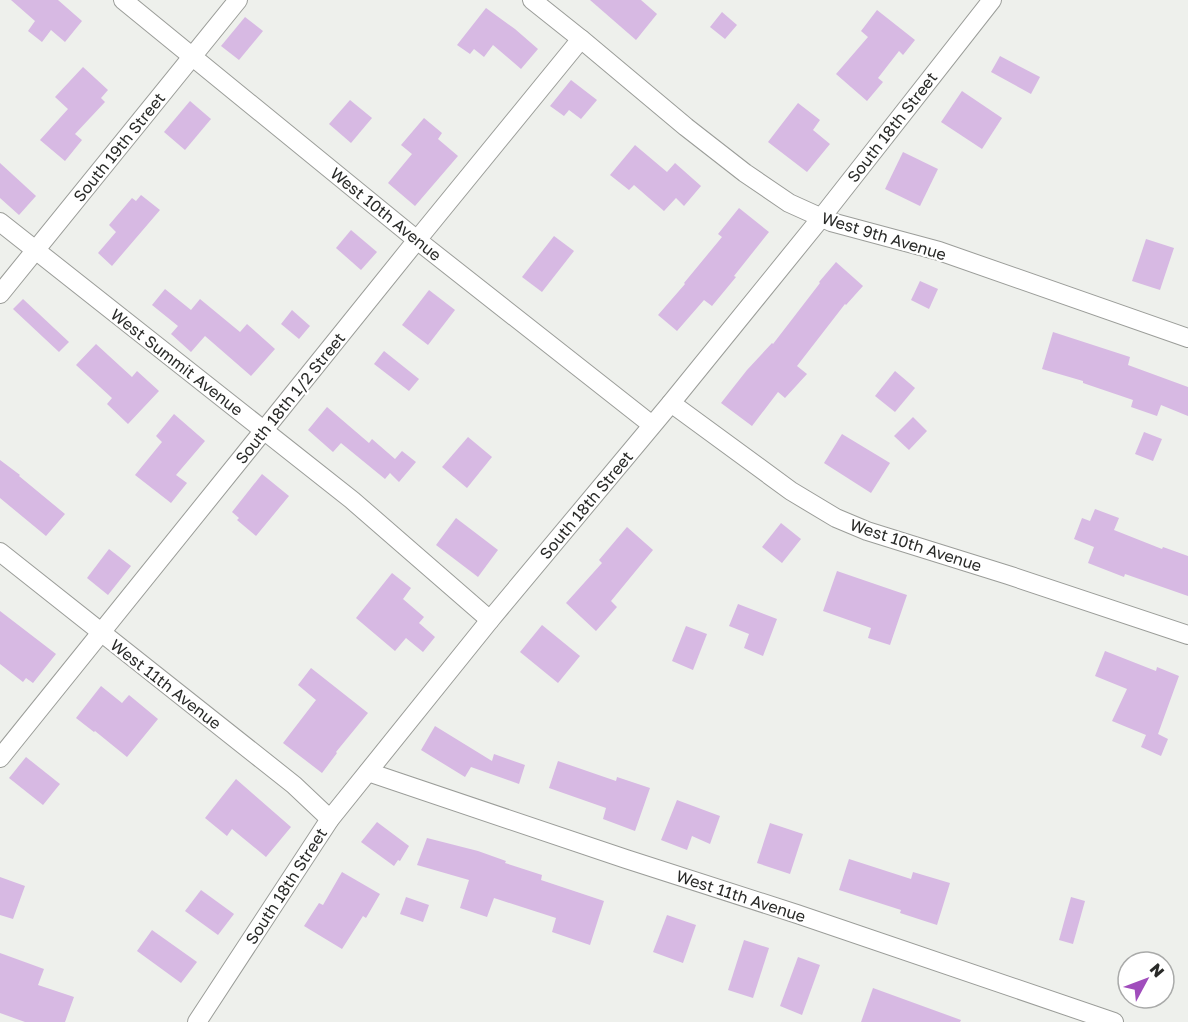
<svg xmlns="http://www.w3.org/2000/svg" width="1188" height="1022" font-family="'Golos Text',sans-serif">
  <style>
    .building { fill: #d7b9e3 }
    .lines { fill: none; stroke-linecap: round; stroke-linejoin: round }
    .street-casing { stroke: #9b9d99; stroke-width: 20 }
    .street { stroke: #fff; stroke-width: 18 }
    .labels { text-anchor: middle; stroke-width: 4.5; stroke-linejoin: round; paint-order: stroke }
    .street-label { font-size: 16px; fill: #292a28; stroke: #fff }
  </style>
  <rect width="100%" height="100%" fill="#eef0ec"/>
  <!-- building -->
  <g class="building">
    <path d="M 11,0 L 58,0 L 82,21 L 65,42 L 51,30 L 42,42 L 28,31 L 35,21 Z"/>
    <path d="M 590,0 L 641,0 L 657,14 L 636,40 Z"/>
    <path d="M 486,8 L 515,29 L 538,49 L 521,69 L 493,45 L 484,57 L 474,49 L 470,54 L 457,45 Z"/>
    <path d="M 877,10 L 915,40 L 903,55 L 899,51 L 878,78 L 883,82 L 867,101 L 836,74 L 868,37 L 861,31 Z"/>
    <path d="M 722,12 L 737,25 L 725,39 L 710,27 Z"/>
    <path d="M 245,17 L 263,31 L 239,60 L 221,46 Z"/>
    <path d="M 1000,56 L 1040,77 L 1031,94 L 991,72 Z"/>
    <path d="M 83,67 L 108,90 L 101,98 L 105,102 L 75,134 L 82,140 L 65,161 L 40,140 L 68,109 L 55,97 Z"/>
    <path d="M 571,80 L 597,100 L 581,119 L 569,110 L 564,116 L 550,106 Z"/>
    <path d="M 962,91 L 1002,118 L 982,149 L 941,122 Z"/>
    <path d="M 350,100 L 372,118 L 351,143 L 329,124 Z"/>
    <path d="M 190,101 L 211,119 L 185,150 L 164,132 Z"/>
    <path d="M 798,103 L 820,120 L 813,130 L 830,144 L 807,172 L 768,142 Z"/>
    <path d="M 424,118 L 442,133 L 438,139 L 458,156 L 415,206 L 388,183 L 412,154 L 401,145 Z"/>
    <path d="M 635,145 L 667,172 L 675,163 L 701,186 L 684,206 L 676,198 L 664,211 L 634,185 L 629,190 L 610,175 Z"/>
    <path d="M 903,152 L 938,169 L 920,206 L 885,189 Z"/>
    <path d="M 0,163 L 36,196 L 19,215 L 0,198 Z"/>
    <path d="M 141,195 L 160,210 L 112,266 L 98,253 L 116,232 L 109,225 L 132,198 L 136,201 Z"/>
    <path d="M 739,208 L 769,232 L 734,276 L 736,277 L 712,306 L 704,300 L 677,331 L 658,315 L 685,284 L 684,283 L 722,237 L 718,234 Z"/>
    <path d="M 351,230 L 377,252 L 361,270 L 336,248 Z"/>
    <path d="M 554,236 L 574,251 L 542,292 L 522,277 Z"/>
    <path d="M 1146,239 L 1174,248 L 1160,290 L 1132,281 Z"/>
    <path d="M 836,262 L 863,286 L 846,305 L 845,304 L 797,366 L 807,374 L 785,398 L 778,392 L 752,426 L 721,403 L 747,370 L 772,343 L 773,344 L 820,283 L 819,282 Z"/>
    <path d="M 920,281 L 938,289 L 929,309 L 911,300 Z"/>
    <path d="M 165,289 L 191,310 L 200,299 L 240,332 L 247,324 L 275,349 L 251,376 L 205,336 L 191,352 L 171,334 L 178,326 L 152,305 Z"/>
    <path d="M 429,290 L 455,310 L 428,345 L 402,325 Z"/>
    <path d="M 23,299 L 69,342 L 59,352 L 13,309 Z"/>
    <path d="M 292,310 L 310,326 L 299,339 L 281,324 Z"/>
    <path d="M 1053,332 L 1130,357 L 1128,365 L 1188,387 L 1188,416 L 1161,405 L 1157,416 L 1131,407 L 1133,400 L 1083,383 L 1083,381 L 1042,369 Z"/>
    <path d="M 96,344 L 132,377 L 137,371 L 159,391 L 128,424 L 107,404 L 112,398 L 76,365 Z"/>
    <path d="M 384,351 L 419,379 L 409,391 L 374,364 Z"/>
    <path d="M 895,371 L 915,388 L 895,412 L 875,396 Z"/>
    <path d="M 327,407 L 369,443 L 372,439 L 395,459 L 402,451 L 416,462 L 399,482 L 390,473 L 385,479 L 341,443 L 333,452 L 308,430 Z"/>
    <path d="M 174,414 L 205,441 L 176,475 L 187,483 L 171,503 L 135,475 L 162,442 L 156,436 Z"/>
    <path d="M 913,417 L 927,431 L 909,450 L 894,436 Z"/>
    <path d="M 1144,432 L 1162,439 L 1153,461 L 1135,454 Z"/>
    <path d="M 842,434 L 890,463 L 871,493 L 824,463 Z"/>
    <path d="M 468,437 L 492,457 L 467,488 L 442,467 Z"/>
    <path d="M 0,460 L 20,475 L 19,476 L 65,514 L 46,536 L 0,498 Z"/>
    <path d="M 262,474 L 289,496 L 256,536 L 237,520 L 239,518 L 232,512 Z"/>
    <path d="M 1095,509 L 1119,518 L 1114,530 L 1162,549 L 1163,547 L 1188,556 L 1188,596 L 1125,574 L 1124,577 L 1088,563 L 1094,547 L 1074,539 L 1082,518 L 1090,521 Z"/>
    <path d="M 456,518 L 498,550 L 478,577 L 436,545 Z"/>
    <path d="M 781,523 L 801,539 L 782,563 L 762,547 Z"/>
    <path d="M 627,527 L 653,550 L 611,601 L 617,607 L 596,631 L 566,603 L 602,563 L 599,560 Z"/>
    <path d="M 109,549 L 131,566 L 108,595 L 87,578 Z"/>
    <path d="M 837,571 L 907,595 L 890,645 L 868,638 L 871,628 L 823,611 Z"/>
    <path d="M 392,573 L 411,588 L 403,599 L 424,617 L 419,623 L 435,637 L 423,652 L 406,638 L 395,651 L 356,618 Z"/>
    <path d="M 738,604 L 777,619 L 763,656 L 744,648 L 749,634 L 729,626 Z"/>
    <path d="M 0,611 L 56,654 L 33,683 L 26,678 L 23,682 L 0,664 Z"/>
    <path d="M 542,625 L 580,656 L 558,683 L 520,652 Z"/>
    <path d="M 686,626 L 707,634 L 693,670 L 672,661 Z"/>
    <path d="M 1105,651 L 1156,671 L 1157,667 L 1179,676 L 1158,734 L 1168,739 L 1161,756 L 1141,747 L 1146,735 L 1112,721 L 1127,689 L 1095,676 Z"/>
    <path d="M 311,668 L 368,713 L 336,752 L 337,753 L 322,773 L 283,743 L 316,700 L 298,685 Z"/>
    <path d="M 101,686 L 122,703 L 129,695 L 158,719 L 127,757 L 95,731 L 94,732 L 76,718 Z"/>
    <path d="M 435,726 L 492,761 L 494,754 L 525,765 L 519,784 L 471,767 L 465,777 L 421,750 Z"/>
    <path d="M 26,757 L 60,784 L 43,805 L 9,778 Z"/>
    <path d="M 558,761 L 616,781 L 617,777 L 650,788 L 635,831 L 603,819 L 606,808 L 549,788 Z"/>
    <path d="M 236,779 L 291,827 L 266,857 L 232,829 L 227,836 L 205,818 Z"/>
    <path d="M 677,800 L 720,816 L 710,844 L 692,836 L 687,850 L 661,840 Z"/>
    <path d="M 377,822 L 409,846 L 400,861 L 398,860 L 394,866 L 361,842 Z"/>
    <path d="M 770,823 L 803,834 L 790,874 L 757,863 Z"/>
    <path d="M 427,838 L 478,851 L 506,861 L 505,863 L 542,875 L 541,880 L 604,901 L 590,945 L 552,932 L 556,918 L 494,898 L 487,917 L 460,908 L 469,880 L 417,865 Z"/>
    <path d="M 849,859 L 911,879 L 913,872 L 950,883 L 937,925 L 900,913 L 901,910 L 839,890 Z"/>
    <path d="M 342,872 L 380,894 L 366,918 L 363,916 L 342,949 L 304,926 L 319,903 L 323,905 Z"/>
    <path d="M 0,877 L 25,886 L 13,919 L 0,915 Z"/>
    <path d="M 201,890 L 234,914 L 218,935 L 185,911 Z"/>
    <path d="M 406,897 L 429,905 L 423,922 L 400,914 Z"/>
    <path d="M 1071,897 L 1085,901 L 1073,944 L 1059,940 Z"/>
    <path d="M 667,915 L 696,925 L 683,963 L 653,952 Z"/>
    <path d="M 152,930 L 197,962 L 181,983 L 137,951 Z"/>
    <path d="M 744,940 L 769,948 L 753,998 L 728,990 Z"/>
    <path d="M 0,953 L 44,969 L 38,985 L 74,997 L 65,1022 L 25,1022 L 0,1013 Z"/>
    <path d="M 798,957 L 820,965 L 802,1015 L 780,1006 Z"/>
    <path d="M 873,988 L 961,1020 L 960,1022 L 861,1022 Z"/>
  </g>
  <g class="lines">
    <!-- street casing -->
    <g class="street-casing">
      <g id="street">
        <path d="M 123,0 L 417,240 L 652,425"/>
        <path d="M 532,0 L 581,39 L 686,127 L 745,173 L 789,203 L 831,222 L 939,251 L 1188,338"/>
        <path d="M 0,222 L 352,500 L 490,620"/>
        <path d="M 0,294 L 238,0"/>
        <path d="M 671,403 L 791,491 L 836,518 L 867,531 L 1008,575 L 1188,635"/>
        <path d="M 0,552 L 294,785 L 330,819"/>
        <path d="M 0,758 L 417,240 L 581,39"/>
        <path d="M 368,772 L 626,859 L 797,914 L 1114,1022"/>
        <path d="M 197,1022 L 330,819 L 490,620 L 671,403 L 821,218 L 992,0"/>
      </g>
    </g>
    <!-- street -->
    <use href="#street" class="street"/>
  </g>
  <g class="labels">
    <!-- street labels -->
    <g class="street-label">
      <text transform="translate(892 127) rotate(-52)" y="6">South 18th Street</text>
      <text transform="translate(119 147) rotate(-51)" y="6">South 19th Street</text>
      <text transform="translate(386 214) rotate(39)" y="6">West 10th Avenue</text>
      <text transform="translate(884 236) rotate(17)" y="6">West 9th Avenue</text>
      <text transform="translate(177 362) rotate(38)" y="6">West Summit Avenue</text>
      <text transform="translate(290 398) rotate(-51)" y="6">South 18th 1/2 Street</text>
      <text transform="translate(586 505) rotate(-50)" y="6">South 18th Street</text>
      <text transform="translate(916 545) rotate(18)" y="6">West 10th Avenue</text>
      <text transform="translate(166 684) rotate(38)" y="6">West 11th Avenue</text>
      <text transform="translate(286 886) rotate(-57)" y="6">South 18th Street</text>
      <text transform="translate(741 896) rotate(18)" y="6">West 11th Avenue</text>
    </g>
  </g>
  <!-- north arrow -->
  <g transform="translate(1146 980) rotate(49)"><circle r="28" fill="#ffffff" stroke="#a9aaa9" stroke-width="1.5"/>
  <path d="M0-4.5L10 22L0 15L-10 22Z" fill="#a04dbc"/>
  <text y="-9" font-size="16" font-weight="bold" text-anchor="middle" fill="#292a28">N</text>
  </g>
</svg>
